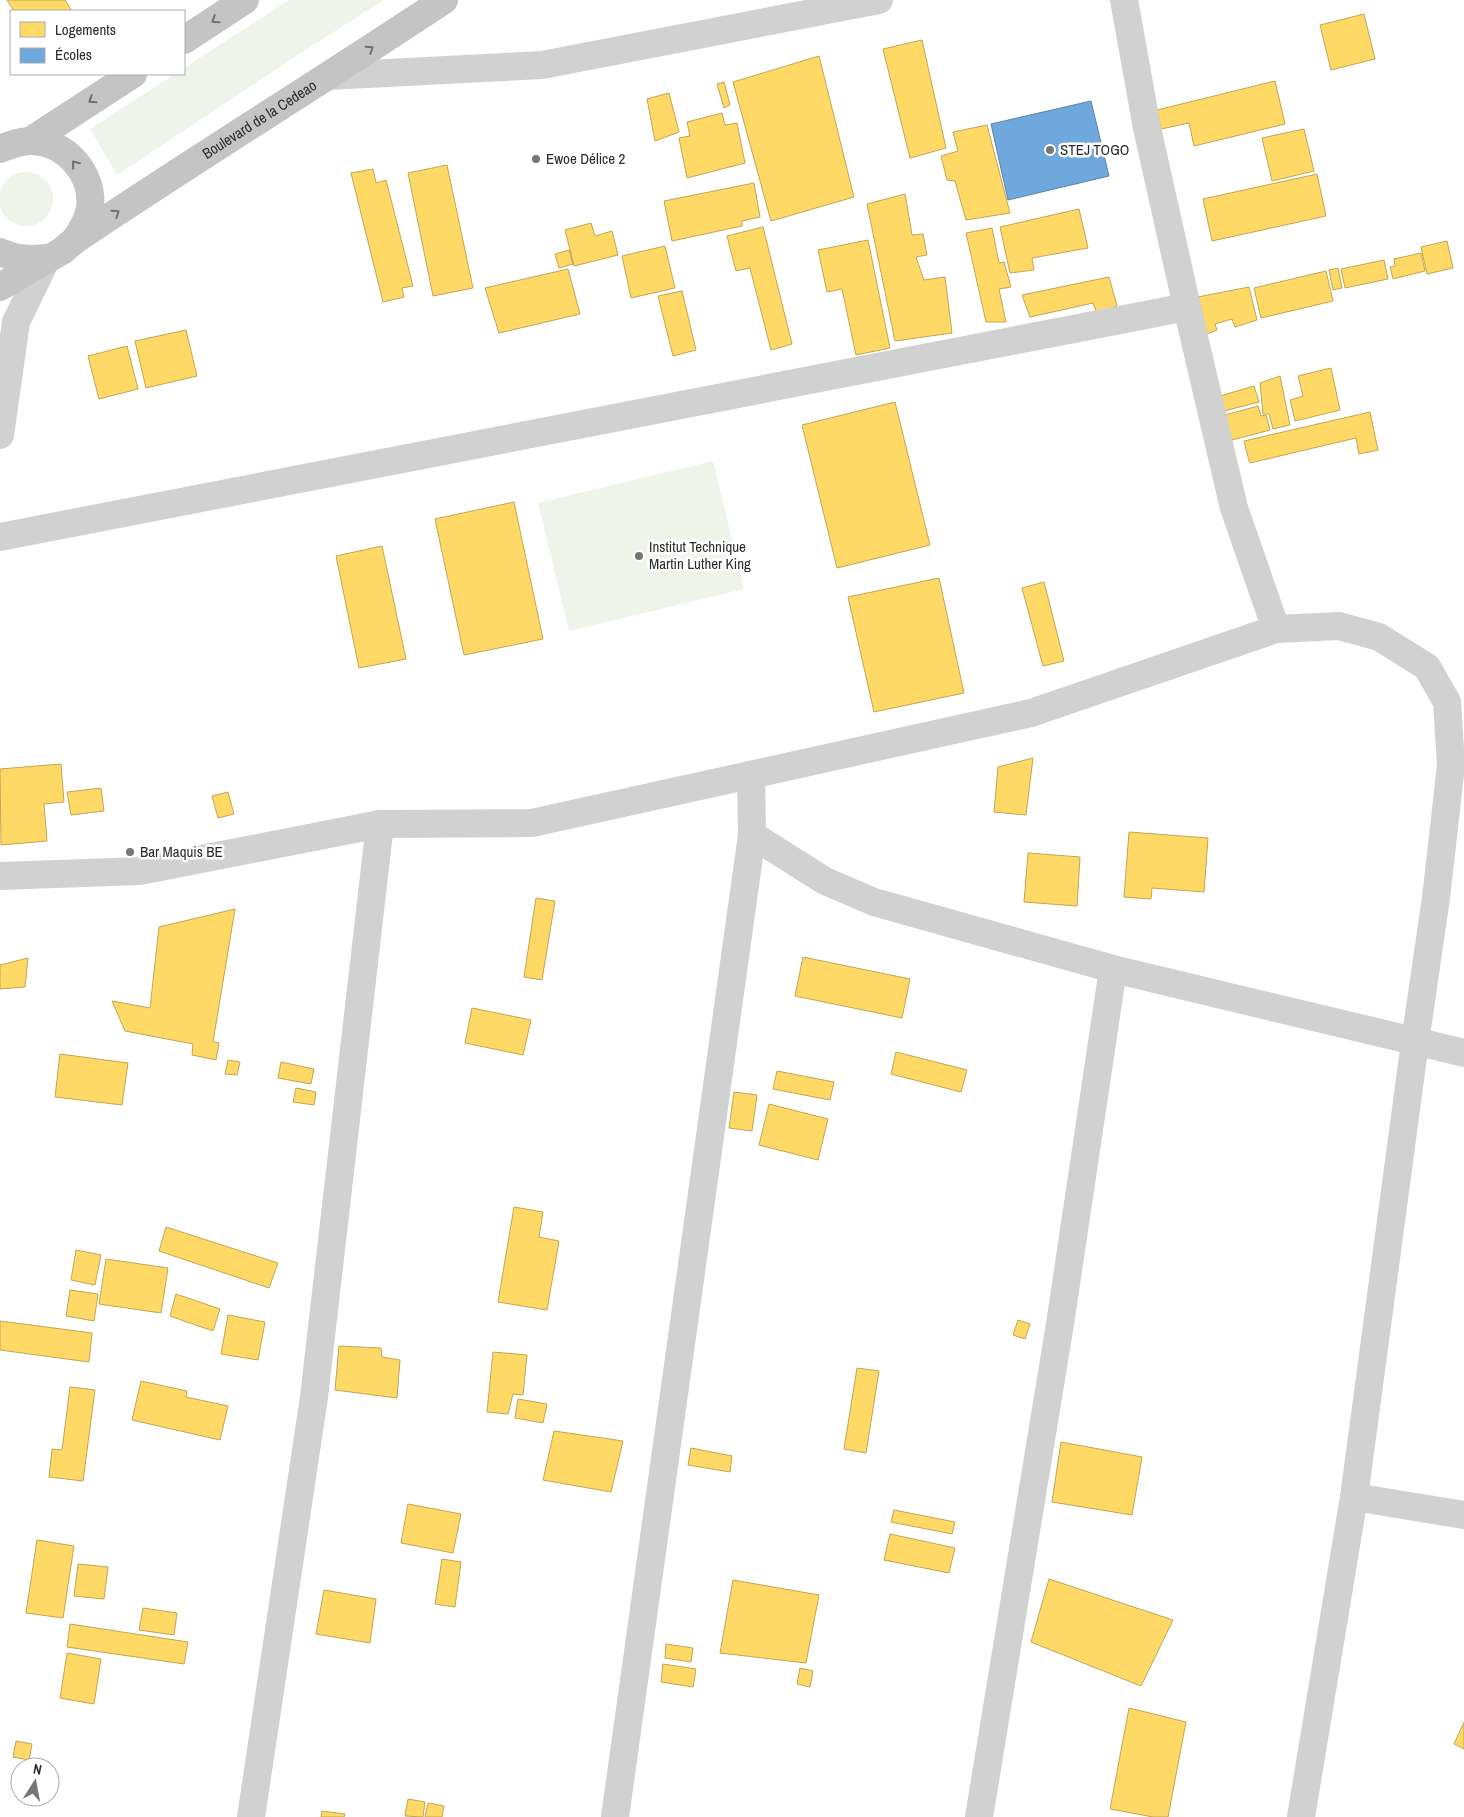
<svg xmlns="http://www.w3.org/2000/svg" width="1464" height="1817" font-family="'Archivo Narrow',sans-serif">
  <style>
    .green { fill: #eff4ea }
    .homes { fill: #ffd966; stroke: #c0a555 }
    .schools { fill: #6fa8dc; stroke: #5b83a7 }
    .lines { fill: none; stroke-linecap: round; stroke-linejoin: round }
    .street { stroke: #d1d1d1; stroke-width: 28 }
    .primary { stroke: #c4c4c4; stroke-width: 28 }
    .oneway { stroke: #707070 }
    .poi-dot { fill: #767676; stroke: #fff; stroke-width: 2 }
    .labels { text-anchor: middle; stroke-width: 5; stroke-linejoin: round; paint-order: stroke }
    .street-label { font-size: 15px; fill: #2c2c2c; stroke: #fff }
    .poi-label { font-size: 15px; fill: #2c2c2c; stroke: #fff; text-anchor: start }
  </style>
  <rect width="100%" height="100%" fill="#fff"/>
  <!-- green -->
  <g class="green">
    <path d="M 289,0 L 384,0 L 307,49 L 117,175 L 90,129 L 175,74 L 184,74 L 184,68 Z"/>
    <circle cx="26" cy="199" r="27"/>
    <path d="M 713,461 L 744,589 L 569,631 L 538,503 Z"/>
  </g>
  <!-- homes -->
  <g class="homes">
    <path d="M 7,0 L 65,0 L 72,11 L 14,11 Z"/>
    <path d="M 1364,14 L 1375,59 L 1331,70 L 1320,25 Z"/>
    <path d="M 922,40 L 946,148 L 910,158 L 883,49 Z"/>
    <path d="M 819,56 L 854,197 L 771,221 L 733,82 Z"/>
    <path d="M 1275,81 L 1285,124 L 1194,146 L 1189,123 L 1161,129 L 1157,110 Z"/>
    <path d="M 724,82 L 730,105 L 724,108 L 717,84 Z"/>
    <path d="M 669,93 L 679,132 L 655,141 L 647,99 Z"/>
    <path d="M 722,113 L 725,125 L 737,123 L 745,163 L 687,178 L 679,138 L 690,136 L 687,122 Z"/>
    <path d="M 987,125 L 1010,213 L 966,220 L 955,181 L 947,180 L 941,156 L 958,151 L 953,132 Z"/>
    <path d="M 1304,129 L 1314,171 L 1272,181 L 1262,138 Z"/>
    <path d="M 447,165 L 473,288 L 433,296 L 408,173 Z"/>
    <path d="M 373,169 L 376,183 L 386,180 L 413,286 L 402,288 L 404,297 L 383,302 L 351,173 Z"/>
    <path d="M 1317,174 L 1326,216 L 1212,241 L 1203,199 Z"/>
    <path d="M 754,183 L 760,217 L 742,221 L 742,226 L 672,241 L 664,201 Z"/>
    <path d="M 905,194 L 912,235 L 923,234 L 927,255 L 916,257 L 924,280 L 945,277 L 952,333 L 895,341 L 867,204 Z"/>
    <path d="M 1079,209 L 1088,248 L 1032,258 L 1034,270 L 1010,273 L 1000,227 Z"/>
    <path d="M 591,223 L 595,236 L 612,231 L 618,255 L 574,266 L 565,230 Z"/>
    <path d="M 763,227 L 792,344 L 771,350 L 750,268 L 736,271 L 727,236 Z"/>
    <path d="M 992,228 L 999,263 L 1004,262 L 1011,287 L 999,289 L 1006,322 L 986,322 L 966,233 Z"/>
    <path d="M 868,240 L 890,348 L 856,355 L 842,289 L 827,292 L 818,250 Z"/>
    <path d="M 1447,241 L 1453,268 L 1427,274 L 1421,247 Z"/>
    <path d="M 665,246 L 675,288 L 631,298 L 622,256 Z"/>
    <path d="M 569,250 L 573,264 L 559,268 L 555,254 Z"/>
    <path d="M 1421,253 L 1425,271 L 1393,279 L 1390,267 L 1395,266 L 1394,259 Z"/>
    <path d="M 1384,260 L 1388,279 L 1345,288 L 1341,269 Z"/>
    <path d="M 1338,268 L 1342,288 L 1333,290 L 1329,270 Z"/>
    <path d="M 568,269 L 580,314 L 499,333 L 485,288 Z"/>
    <path d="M 1326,271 L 1333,301 L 1261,318 L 1254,288 Z"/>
    <path d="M 1109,277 L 1117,306 L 1097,313 L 1093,303 L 1030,317 L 1022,295 Z"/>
    <path d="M 1249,287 L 1257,320 L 1235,327 L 1232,319 L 1215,324 L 1217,330 L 1207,334 L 1198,297 Z"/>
    <path d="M 682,291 L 696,350 L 673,356 L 658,296 Z"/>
    <path d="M 186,330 L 197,376 L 146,388 L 135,341 Z"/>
    <path d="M 127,346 L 138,389 L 99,399 L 88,356 Z"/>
    <path d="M 1331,368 L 1340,410 L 1295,421 L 1290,400 L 1303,396 L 1298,376 Z"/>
    <path d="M 1280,376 L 1290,425 L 1273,429 L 1269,414 L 1263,414 L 1260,383 Z"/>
    <path d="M 1254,386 L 1259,402 L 1224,411 L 1220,396 Z"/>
    <path d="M 895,402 L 930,545 L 837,568 L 802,425 Z"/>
    <path d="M 1258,406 L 1261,416 L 1266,415 L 1270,430 L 1232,440 L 1225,415 Z"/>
    <path d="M 1370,412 L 1378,450 L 1359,454 L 1356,438 L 1250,463 L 1249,461 L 1244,441 Z"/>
    <path d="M 514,502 L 543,639 L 464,655 L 435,519 Z"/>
    <path d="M 382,546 L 406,659 L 359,668 L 336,556 Z"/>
    <path d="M 939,578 L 964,693 L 874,712 L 848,597 Z"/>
    <path d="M 1044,582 L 1064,661 L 1043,666 L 1022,588 Z"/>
    <path d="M 1033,758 L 1026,815 L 994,812 L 998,767 Z"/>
    <path d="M 61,764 L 64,802 L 44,804 L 47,841 L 1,845 L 0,769 Z"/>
    <path d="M 101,788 L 104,811 L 71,815 L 67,792 Z"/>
    <path d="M 228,792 L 234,814 L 218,818 L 212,796 Z"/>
    <path d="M 1129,832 L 1208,838 L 1204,892 L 1152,888 L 1151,899 L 1124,897 Z"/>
    <path d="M 1028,853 L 1080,857 L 1077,906 L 1024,902 Z"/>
    <path d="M 536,898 L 555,901 L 542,980 L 524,977 Z"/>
    <path d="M 235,909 L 213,1042 L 219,1043 L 216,1060 L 192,1055 L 193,1044 L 125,1031 L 112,1001 L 150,1008 L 159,927 Z"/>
    <path d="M 803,957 L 910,979 L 902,1018 L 795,996 Z"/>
    <path d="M 28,958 L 25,987 L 0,989 L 0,965 Z"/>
    <path d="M 472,1008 L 531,1020 L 523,1055 L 465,1043 Z"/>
    <path d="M 896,1052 L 967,1070 L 961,1092 L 891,1074 Z"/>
    <path d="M 60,1054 L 128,1063 L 122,1105 L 55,1097 Z"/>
    <path d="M 228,1060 L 240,1062 L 237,1075 L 225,1074 Z"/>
    <path d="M 281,1062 L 314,1069 L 311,1084 L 278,1078 Z"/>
    <path d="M 777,1071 L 834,1082 L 830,1100 L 773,1089 Z"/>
    <path d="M 296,1088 L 316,1092 L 314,1105 L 293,1102 Z"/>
    <path d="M 734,1092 L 757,1095 L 752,1131 L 729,1128 Z"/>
    <path d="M 769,1104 L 828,1119 L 818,1160 L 759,1145 Z"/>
    <path d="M 514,1207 L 543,1212 L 539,1237 L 559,1241 L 547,1310 L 498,1302 Z"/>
    <path d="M 166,1227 L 278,1263 L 269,1288 L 159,1251 Z"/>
    <path d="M 76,1250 L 101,1255 L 95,1285 L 71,1280 Z"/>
    <path d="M 106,1259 L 168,1268 L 161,1313 L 99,1304 Z"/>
    <path d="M 70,1290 L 98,1294 L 94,1321 L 66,1316 Z"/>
    <path d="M 176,1294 L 220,1309 L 213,1331 L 170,1316 Z"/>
    <path d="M 228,1315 L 265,1322 L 258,1360 L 221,1354 Z"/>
    <path d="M 1018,1320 L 1030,1324 L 1025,1339 L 1013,1335 Z"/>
    <path d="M 0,1321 L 92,1333 L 89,1362 L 0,1350 Z"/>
    <path d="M 339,1346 L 381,1348 L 382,1357 L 400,1360 L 397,1398 L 335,1390 Z"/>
    <path d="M 493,1352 L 527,1355 L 523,1395 L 513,1394 L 508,1414 L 487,1412 Z"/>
    <path d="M 857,1368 L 879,1371 L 866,1453 L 844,1449 Z"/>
    <path d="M 141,1381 L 187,1391 L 186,1397 L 228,1406 L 220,1440 L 132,1420 Z"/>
    <path d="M 70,1387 L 95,1390 L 83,1481 L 49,1477 L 52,1449 L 62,1450 Z"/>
    <path d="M 518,1399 L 547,1404 L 543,1423 L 515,1418 Z"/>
    <path d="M 554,1431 L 623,1441 L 611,1492 L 543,1480 Z"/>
    <path d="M 1061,1442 L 1142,1457 L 1132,1515 L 1052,1502 Z"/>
    <path d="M 691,1448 L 732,1456 L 730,1472 L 688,1465 Z"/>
    <path d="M 408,1504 L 461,1514 L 453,1553 L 401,1543 Z"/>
    <path d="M 894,1510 L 955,1522 L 952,1534 L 891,1522 Z"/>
    <path d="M 890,1534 L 955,1548 L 949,1573 L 884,1560 Z"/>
    <path d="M 37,1540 L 74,1546 L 63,1618 L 26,1613 Z"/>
    <path d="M 442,1559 L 461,1562 L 455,1607 L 435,1604 Z"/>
    <path d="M 78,1564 L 108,1567 L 104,1599 L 74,1596 Z"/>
    <path d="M 1049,1579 L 1173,1620 L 1141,1686 L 1031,1642 Z"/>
    <path d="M 733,1580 L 819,1595 L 806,1663 L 720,1653 Z"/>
    <path d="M 324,1590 L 376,1599 L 370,1643 L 316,1634 Z"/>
    <path d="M 143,1608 L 177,1613 L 174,1635 L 139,1630 Z"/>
    <path d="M 70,1624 L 188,1642 L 184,1664 L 67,1647 Z"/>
    <path d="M 666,1644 L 693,1648 L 691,1662 L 665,1658 Z"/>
    <path d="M 67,1653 L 101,1659 L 94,1704 L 60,1698 Z"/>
    <path d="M 663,1664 L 696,1669 L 693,1687 L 661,1682 Z"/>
    <path d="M 800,1668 L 813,1671 L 810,1687 L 797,1684 Z"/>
    <path d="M 1129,1708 L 1186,1722 L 1168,1817 L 1153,1817 L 1110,1809 Z"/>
    <path d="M 1464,1722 L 1464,1749 L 1454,1744 Z"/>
    <path d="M 16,1741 L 32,1744 L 29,1760 L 13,1757 Z"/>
    <path d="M 408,1799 L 425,1802 L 423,1817 L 405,1816 Z"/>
    <path d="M 428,1803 L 444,1806 L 442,1817 L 425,1817 Z"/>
    <path d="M 322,1811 L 345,1814 L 344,1817 L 321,1817 Z"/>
  </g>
  <!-- schools -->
  <path class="schools" d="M 1091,101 L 1109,176 L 1008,200 L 991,124 Z"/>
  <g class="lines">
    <!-- street -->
    <g class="street">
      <path d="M 1124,0 L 1147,128 L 1187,307 L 1234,508 L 1276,629 L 1339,626 L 1379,637 L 1427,667 L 1447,702 L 1451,765 L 1436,898 L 1415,1042 L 1354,1497 L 1301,1817"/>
      <path d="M 328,76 L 542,65 L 879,0"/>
      <path d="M 0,435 L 16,322 L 47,258"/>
      <path d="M 0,537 L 1187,307"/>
      <path d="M 752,835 L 825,881 L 874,902 L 1113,969 L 1464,1053"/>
      <path d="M 0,876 L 140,871 L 380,824 L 532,823 L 1031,713 L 1276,629"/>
      <path d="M 1354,1497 L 1464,1515"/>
      <path d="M 251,1817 L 314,1397 L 380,824"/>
      <path d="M 615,1817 L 752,835 L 751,776"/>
      <path d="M 979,1817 L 1060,1324 L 1113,969"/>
    </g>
    <!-- primary -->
    <g class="primary">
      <path d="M 184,40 L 245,0"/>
      <path d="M 30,141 L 133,74"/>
      <path d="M 0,149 C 10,145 19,141 30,141 C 65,141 94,173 90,208 C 88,220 82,230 75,240"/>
      <path d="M 0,252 C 16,259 29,260 47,258"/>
      <path id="s1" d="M 0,287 L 62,251 L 75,240 C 197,158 322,81 444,0"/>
    </g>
  </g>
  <!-- one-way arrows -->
  <defs><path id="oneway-chevron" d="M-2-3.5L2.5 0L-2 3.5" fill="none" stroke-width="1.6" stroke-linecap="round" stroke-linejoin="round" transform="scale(1.25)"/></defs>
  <g class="oneway">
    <use href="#oneway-chevron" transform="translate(215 20) rotate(147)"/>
    <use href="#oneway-chevron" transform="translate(370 49) rotate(-33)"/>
    <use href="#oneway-chevron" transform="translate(92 100) rotate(147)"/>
    <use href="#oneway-chevron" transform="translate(75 164) rotate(-129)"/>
    <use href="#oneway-chevron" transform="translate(116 213) rotate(-34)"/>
  </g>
  <!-- markers -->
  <g class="poi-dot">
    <circle cx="1050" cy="150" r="5"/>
    <circle cx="536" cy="159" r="5"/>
    <circle cx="639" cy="556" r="5"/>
    <circle cx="130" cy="852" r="5"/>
  </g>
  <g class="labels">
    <!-- street labels -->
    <g class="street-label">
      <text dy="5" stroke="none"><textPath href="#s1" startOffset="309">Boulevard de la Cedeao</textPath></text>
    </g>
    <!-- poi labels -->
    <g class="poi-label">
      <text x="1060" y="155">STEJ TOGO</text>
      <text x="546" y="164">Ewoe Délice 2</text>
      <text x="649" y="552">Institut Technique<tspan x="649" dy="17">Martin Luther King</tspan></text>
      <text x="140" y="857">Bar Maquis BE</text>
    </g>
  </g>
  <!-- legend -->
  <rect x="10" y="10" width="175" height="65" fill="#ffffff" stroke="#ababab"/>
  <rect x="20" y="22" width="25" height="15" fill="#ffd966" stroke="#ababab"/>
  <text x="55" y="35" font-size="15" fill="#2c2c2c">Logements</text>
  <rect x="20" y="48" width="25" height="15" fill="#6fa8dc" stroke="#ababab"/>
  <text x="55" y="60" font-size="15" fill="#2c2c2c">Écoles</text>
  <!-- north arrow -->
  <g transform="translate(35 1782) rotate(11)"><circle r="24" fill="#ffffff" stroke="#ababab"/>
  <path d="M0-4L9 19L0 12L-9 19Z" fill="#767676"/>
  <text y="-8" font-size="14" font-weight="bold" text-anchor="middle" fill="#2c2c2c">N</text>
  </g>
</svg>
